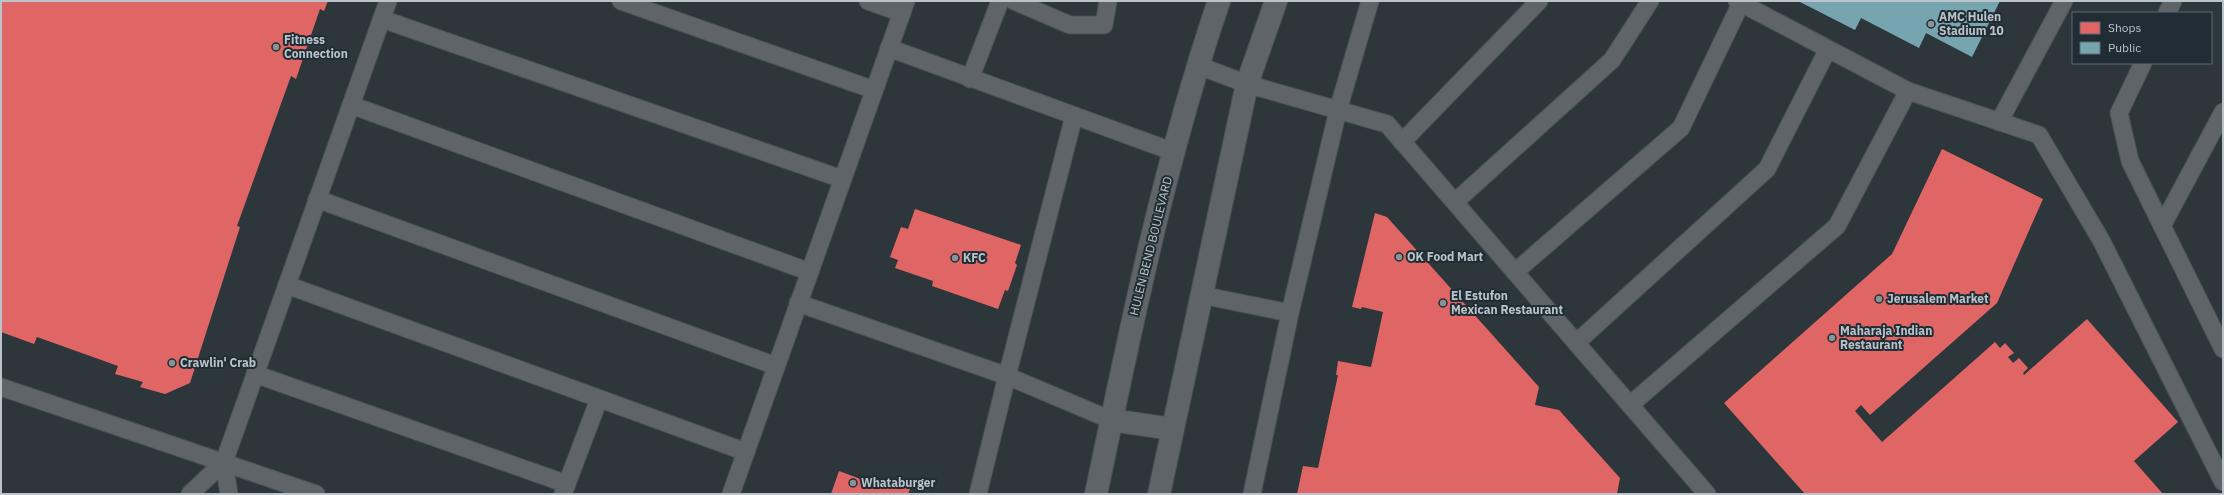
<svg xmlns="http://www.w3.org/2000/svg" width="2224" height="495" font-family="'IBM Plex Sans',sans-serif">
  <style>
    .shops { fill: #e06666 }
    .public { fill: #76a5af }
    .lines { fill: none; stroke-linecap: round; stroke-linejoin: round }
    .service-casing { stroke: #4b5154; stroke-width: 19 }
    .tertiary-casing { stroke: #4b5154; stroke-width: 24 }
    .service { stroke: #5e6468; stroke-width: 17 }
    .tertiary { stroke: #5e6468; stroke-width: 22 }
    .poi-dot { fill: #889297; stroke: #212d34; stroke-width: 1.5 }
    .labels { text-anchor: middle; stroke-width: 4; stroke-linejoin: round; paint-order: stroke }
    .poi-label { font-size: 12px; font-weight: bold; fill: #b9c3c9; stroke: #212d34; text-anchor: start }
    .street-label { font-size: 12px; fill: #b9c3c9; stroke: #212d34 }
  </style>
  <rect width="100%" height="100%" fill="#2d363a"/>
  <!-- shops -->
  <g class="shops">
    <path d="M 1,1 L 328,1 L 324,11 L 320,9 L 296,79 L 291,76 L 237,226 L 240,227 L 190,383 L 165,394 L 140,387 L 143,382 L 115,374 L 118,366 L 37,337 L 34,344 L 1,332 Z"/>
    <path d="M 1942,149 L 2043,199 L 1997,303 L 1870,415 L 1861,405 L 1855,411 L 1882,442 L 1995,342 L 2000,348 L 2005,343 L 2014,353 L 2008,357 L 2013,363 L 2019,358 L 2028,368 L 2023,373 L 2024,375 L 2087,319 L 2178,422 L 2134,461 L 2163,494 L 1805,494 L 1724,403 L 1892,254 Z"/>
    <path d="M 915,209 L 1021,245 L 1015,263 L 1017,265 L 1008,291 L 1005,290 L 998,309 L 932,286 L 933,281 L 895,268 L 898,260 L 890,257 L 901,227 L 908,229 Z"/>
    <path d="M 1375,213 L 1387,217 L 1539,387 L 1535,405 L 1559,410 L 1620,478 L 1617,494 L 1297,494 L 1303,466 L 1318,468 L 1338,375 L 1336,375 L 1338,361 L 1371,367 L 1383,312 L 1362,307 L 1361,309 L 1352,307 Z"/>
    <path d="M 839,471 L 882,487 L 884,479 L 910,489 L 908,494 L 831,494 Z"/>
  </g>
  <!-- public -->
  <path class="public" d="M 1798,1 L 2000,1 L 1972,57 L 1926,33 L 1919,48 L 1861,18 L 1855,30 Z"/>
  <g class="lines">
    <!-- service casing -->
    <g class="service-casing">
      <g id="service">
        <path d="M 621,1 L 874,90"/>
        <path d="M 868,1 L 902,13"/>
        <path d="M 1014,1 L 1070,25 L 1104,25 L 1108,1"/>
        <path d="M 1737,1 L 1908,91"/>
        <path d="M 2167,13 L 2173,1"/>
        <path d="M 382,19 L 842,179"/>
        <path d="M 889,48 L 1174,152"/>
        <path d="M 2143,63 L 2119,113 L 2130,161 L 2223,349"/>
        <path d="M 1197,65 L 1247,84 L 1387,124 L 1707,494"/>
        <path d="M 970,79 L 1000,1"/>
        <path d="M 351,105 L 810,272"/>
        <path d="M 1999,122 L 2064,1"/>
        <path d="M 1402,142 L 1539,1"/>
        <path d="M 317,199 L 776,366"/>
        <path d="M 1455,202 L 1612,60 L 1650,1"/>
        <path d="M 2162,226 L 2223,112"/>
        <path d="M 1515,272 L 1681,128 L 1741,3"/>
        <path d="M 287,285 L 746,452"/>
        <path d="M 1201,295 L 1290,313 L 1338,110 L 1370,1"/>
        <path d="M 798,303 L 1007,376 L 1111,420"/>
        <path d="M 1576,343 L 1767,169 L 1828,49"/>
        <path d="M 255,374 L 567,484"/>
        <path d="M 1,387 L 316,494"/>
        <path d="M 1630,405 L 1837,226 L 1908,91 L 2039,135 L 2101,240 L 2223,482"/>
        <path d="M 224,462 L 229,494"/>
        <path d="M 190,494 L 224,462 L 388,1"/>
        <path d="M 563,494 L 599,399"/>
        <path d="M 731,494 L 906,1"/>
        <path d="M 978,494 L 1007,376 L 1074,116"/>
        <path d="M 1252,494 L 1290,313"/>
      </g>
    </g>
    <!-- tertiary casing -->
    <g class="tertiary-casing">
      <g id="tertiary">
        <path d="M 1111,420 L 1172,429"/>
        <path d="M 1096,494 C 1131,328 1164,162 1219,1"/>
        <path d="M 1159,494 L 1247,84 L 1276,1"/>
      </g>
    </g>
    <!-- service -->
    <use href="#service" class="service"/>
    <!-- tertiary -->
    <use href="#tertiary" class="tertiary"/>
  </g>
  <!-- markers -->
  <g class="poi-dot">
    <circle cx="1931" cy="24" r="4"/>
    <circle cx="276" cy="47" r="4"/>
    <circle cx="1399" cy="257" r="4"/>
    <circle cx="955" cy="258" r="4"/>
    <circle cx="1879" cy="299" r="4"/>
    <circle cx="1443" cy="303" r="4"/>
    <circle cx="1832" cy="338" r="4"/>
    <circle cx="172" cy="363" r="4"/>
    <circle cx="853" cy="483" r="4"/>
  </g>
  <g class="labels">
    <!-- poi labels -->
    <g class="poi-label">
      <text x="1939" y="21">AMC Hulen<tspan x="1939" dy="14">Stadium 10</tspan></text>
      <text x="284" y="44">Fitness<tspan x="284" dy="14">Connection</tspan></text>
      <text x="1407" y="261">OK Food Mart</text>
      <text x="963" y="262">KFC</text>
      <text x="1451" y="300">El Estufon<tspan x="1451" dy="14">Mexican Restaurant</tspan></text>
      <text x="1887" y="303">Jerusalem Market</text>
      <text x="1840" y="335">Maharaja Indian<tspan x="1840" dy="14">Restaurant</tspan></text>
      <text x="180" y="367">Crawlin' Crab</text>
      <text x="861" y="487">Whataburger</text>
    </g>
    <!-- street labels -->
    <g class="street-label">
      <text transform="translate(1151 246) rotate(-76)" y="4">HULEN BEND BOULEVARD</text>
    </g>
  </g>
  <!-- border -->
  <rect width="2224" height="495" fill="none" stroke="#b9c3c9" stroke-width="4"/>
  <!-- legend -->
  <rect x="2072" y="12" width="140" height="52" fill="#212d34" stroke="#5e6970"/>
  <rect x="2080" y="22" width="20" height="12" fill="#e06666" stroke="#5e6970"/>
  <text x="2108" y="32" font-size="12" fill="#b9c3c9">Shops</text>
  <rect x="2080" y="42" width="20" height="12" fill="#76a5af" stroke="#5e6970"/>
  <text x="2108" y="52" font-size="12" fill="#b9c3c9">Public</text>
</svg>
